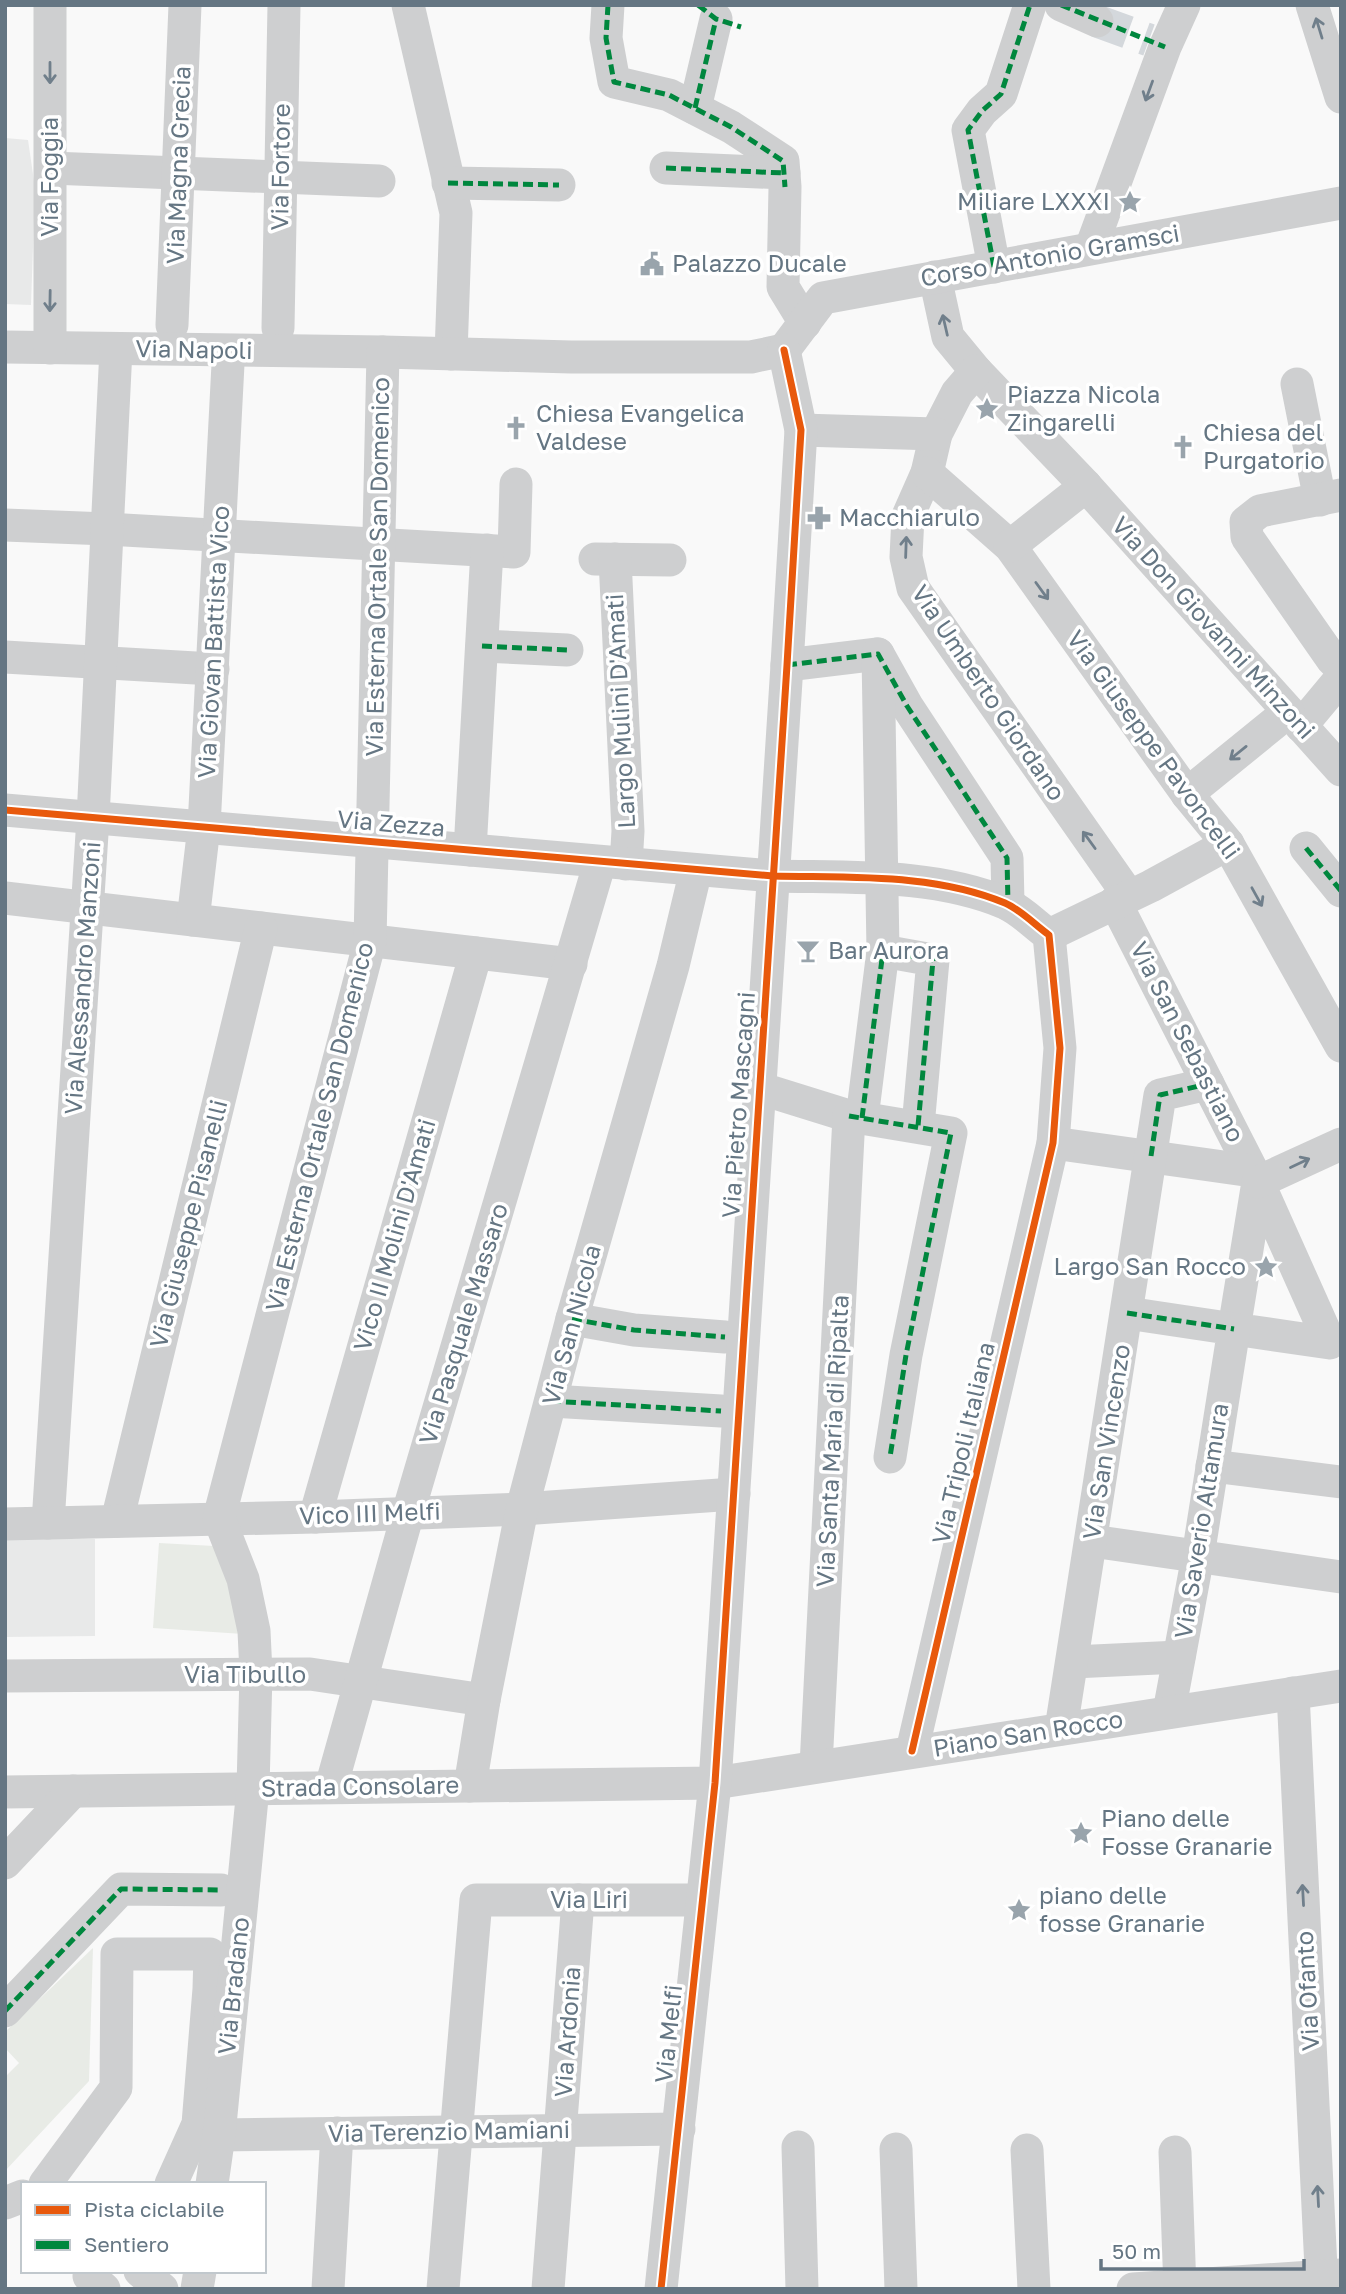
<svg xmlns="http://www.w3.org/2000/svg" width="1346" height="2294" font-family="'Golos Text',sans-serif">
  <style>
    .built { fill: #e8e9e9 }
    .green { fill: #e8ebe6 }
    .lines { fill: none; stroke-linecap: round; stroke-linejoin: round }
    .minor-tunnel { stroke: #d4d8dc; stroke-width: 33; stroke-dasharray: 33 17; stroke-linecap: butt }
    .minor { stroke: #cecfd0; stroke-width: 33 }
    .quiet { stroke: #00873e; stroke-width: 5; stroke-dasharray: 10 5; stroke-linecap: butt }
    .cycleway-casing { stroke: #fff; stroke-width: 11 }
    .cycleway { stroke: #e8590c; stroke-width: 7 }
    .oneway { stroke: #707f8b }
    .labels { text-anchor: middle; stroke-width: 7; stroke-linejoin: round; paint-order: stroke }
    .street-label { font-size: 24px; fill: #657683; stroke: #fff }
    .poi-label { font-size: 24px; fill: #657683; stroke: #fff; text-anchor: start }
  </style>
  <rect width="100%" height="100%" fill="#f9f9f9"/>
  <!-- built -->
  <g class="built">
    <path d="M 5,138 L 28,140 L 35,188 L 31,305 L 5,304 Z"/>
    <path d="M 5,1539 L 95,1539 L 95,1636 L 5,1637 Z"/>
  </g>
  <!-- green -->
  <g class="green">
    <path d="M 159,1543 L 214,1546 L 233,1581 L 243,1634 L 153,1628 Z"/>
    <path d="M 93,1948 L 89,2081 L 5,2171 L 5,2077 L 19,2063 L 5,2048 L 5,2032 Z"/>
  </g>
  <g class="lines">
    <!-- minor-tunnel -->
    <path class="minor-tunnel" d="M 1097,21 L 1149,40"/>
    <!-- minor -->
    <g class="minor">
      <path d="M 408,5 L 456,213 L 451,354"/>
      <path d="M 608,5 L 606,38 L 614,82 L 669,95 L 731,127 L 783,161 L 785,187 L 783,287 L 805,323"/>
      <path d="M 1061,5 L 1097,21"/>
      <path d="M 1312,5 L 1341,97"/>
      <path d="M 695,108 L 716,19"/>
      <path d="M 51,168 L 379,181"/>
      <path d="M 666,168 L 784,173"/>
      <path d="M 448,183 L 559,185"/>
      <path d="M 1091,248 L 1165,47 L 1184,5"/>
      <path d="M 994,267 L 968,130 L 982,111 L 1001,94 L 1030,5"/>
      <path d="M 935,277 L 948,337 L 976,371 L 1086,486 L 1341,770"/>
      <path d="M 172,325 L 185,5"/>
      <path d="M 278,328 L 284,5"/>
      <path d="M 5,347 L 383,352 L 571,357 L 751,357 L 784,350"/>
      <path d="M 50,348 L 50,5"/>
      <path d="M 784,350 L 823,298 L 1341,203"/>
      <path d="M 976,371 L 957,393 L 936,434 L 927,473 L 908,516 L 906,557 L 913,588 L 1129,896"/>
      <path d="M 1297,384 L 1320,500"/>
      <path d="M 801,430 L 936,434"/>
      <path d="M 927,473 L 1010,546 L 1187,794 L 1228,844 L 1341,1046"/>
      <path d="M 1341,495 L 1260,511 L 1246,522 L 1247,537 L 1332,659 L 1341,668"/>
      <path d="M 5,525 L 107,529 L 514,552 L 516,484"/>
      <path d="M 1010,546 L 1086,486"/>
      <path d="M 595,559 L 670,560"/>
      <path d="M 615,559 L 628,831 L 626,864"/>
      <path d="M 482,646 L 567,650"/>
      <path d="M 5,657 L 213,669"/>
      <path d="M 787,665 L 878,654 L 907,706 L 1007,858 L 1008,904"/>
      <path d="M 1301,726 L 1341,678"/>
      <path d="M 1187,794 L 1288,712"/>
      <path d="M 5,810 L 773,876 C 850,878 933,873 1005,903 C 1021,910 1035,925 1049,935 L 1060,1048 L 1053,1143 L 912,1751"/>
      <path d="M 1306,848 L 1341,891"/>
      <path d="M 470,850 L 487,550"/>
      <path d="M 5,898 L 571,964"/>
      <path d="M 1115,902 L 1258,1182 L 1330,1343 L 1234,1329 L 1258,1182"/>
      <path d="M 193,920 L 204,827 L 228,364"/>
      <path d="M 1049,935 L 1151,886 L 1228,844"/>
      <path d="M 883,951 L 933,960 L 918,1126"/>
      <path d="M 759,1088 L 849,1116 L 951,1133 L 906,1355 L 890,1457"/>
      <path d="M 862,1118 L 883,951 L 878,654"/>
      <path d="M 1053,1143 L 1252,1171"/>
      <path d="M 1258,1182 L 1341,1144"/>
      <path d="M 1127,1313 L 1234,1329 L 1198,1556 L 1169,1712"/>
      <path d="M 572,1319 L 634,1330 L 725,1337"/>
      <path d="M 551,1401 L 721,1411"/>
      <path d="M 1212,1466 L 1341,1482"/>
      <path d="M 315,1517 L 476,953"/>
      <path d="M 117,1521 L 261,928"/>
      <path d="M 48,1523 L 93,818 L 116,349"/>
      <path d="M 5,1524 L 315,1517 L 522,1509 L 734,1494"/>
      <path d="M 1092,1541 L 1341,1577"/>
      <path d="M 1073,1662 L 1179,1657"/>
      <path d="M 5,1676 L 310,1674 L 484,1700"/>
      <path d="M 1293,1693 L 1322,2289"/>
      <path d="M 1061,1729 L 1160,1095 L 1208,1084"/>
      <path d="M 816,1766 L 849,1116"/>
      <path d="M 470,1786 L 484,1700 L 522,1509 L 572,1319 L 673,966 L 696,870"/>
      <path d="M 331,1787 L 408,1513 L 600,862"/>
      <path d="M 5,1792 L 715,1783 L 1341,1686"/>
      <path d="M 5,1863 L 73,1791"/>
      <path d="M 5,2011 L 121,1889 L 221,1890"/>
      <path d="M 219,2135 L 679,2129"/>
      <path d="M 798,2147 L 802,2289"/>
      <path d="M 896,2149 L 901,2289"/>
      <path d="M 1027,2150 L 1034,2289"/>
      <path d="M 1175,2152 L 1180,2289"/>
      <path d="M 45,2184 L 116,2088 L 117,1954 L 210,1954 L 209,1989 L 198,2124 L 171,2184"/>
      <path d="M 212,2184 L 219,2135 L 253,1788 L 256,1673 L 254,1631 L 243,1579 L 219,1518 L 370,941 L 383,352"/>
      <path d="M 5,2203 L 23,2196"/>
      <path d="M 92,2271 L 89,2276 L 104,2289"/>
      <path d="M 140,2271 L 162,2289"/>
      <path d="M 197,2289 L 200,2271"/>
      <path d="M 328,2289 L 337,2133"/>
      <path d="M 443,2289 L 476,1900 L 702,1900"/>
      <path d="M 548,2289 L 578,1900"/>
      <path d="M 661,2289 L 715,1783 L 787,665 L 801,430 L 784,350"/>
      <path d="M 1133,2289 L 1341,2275"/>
    </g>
    <!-- quiet -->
    <g class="quiet">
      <path d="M 608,5 L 606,38 L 614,82 L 669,95 L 731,127 L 783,161 L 785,187"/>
      <path d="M 698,5 L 716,19 L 741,27"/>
      <path d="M 1061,5 L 1165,47"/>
      <path d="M 695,108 L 716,19"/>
      <path d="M 666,168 L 784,173"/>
      <path d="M 448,183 L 559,185"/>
      <path d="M 994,267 L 968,130 L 982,111 L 1001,94 L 1030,5"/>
      <path d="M 482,646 L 567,650"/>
      <path d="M 787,665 L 878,654 L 907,706 L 1007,858 L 1008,904"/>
      <path d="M 1306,848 L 1341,891"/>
      <path d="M 849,1116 L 951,1133 L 906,1355 L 890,1457"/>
      <path d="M 862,1118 L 883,951 L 933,960 L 918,1126"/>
      <path d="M 1151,1156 L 1160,1095 L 1208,1084"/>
      <path d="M 1127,1313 L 1234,1329"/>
      <path d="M 572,1319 L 634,1330 L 725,1337"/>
      <path d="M 551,1401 L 721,1411"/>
      <path d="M 5,2011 L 121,1889 L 221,1890"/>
    </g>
    <!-- cycleway casing -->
    <g class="cycleway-casing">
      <g id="cycleway">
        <path d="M 5,810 L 773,876 C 850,878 933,873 1005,903 C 1021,910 1035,925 1049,935 L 1060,1048 L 1053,1143 L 912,1751"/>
        <path d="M 661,2289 L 715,1783 L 787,665 L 801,430 L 784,350"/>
      </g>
    </g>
    <!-- cycleway -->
    <use href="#cycleway" class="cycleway"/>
  </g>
  <!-- one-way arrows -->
  <defs><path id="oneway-shaft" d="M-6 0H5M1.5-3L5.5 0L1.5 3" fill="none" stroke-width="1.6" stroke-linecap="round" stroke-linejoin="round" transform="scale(1.75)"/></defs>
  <g class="oneway">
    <use href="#oneway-shaft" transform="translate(1319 28) rotate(-107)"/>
    <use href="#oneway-shaft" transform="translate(50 73) rotate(90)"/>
    <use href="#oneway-shaft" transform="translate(1149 91) rotate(110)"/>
    <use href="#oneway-shaft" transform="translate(50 301) rotate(91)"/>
    <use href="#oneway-shaft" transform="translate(945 325) rotate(-103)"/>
    <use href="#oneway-shaft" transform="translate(906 547) rotate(-88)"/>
    <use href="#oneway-shaft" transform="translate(1042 591) rotate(54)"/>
    <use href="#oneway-shaft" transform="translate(1238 753) rotate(141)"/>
    <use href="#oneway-shaft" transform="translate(1089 840) rotate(-126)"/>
    <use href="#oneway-shaft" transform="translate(1257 897) rotate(61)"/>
    <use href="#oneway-shaft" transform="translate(1300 1163) rotate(-25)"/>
    <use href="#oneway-shaft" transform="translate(1303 1895) rotate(-93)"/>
    <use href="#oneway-shaft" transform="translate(1318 2196) rotate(-93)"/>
  </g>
  <!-- icons -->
  <defs>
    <g id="sight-bare" transform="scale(1.89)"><path d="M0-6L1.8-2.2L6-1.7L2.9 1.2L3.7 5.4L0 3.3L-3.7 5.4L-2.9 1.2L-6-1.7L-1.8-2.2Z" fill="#99a4ac" stroke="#fff" stroke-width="2.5" paint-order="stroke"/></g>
    <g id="civic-bare" transform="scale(1.89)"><path d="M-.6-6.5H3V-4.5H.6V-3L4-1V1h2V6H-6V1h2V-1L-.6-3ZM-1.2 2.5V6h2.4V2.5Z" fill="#99a4ac" stroke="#fff" stroke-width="2.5" paint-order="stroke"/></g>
    <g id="church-bare" transform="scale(1.89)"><path d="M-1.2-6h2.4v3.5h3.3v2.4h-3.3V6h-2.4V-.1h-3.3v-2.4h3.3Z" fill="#99a4ac" stroke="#fff" stroke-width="2.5" paint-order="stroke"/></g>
    <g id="pharmacy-bare" transform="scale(1.89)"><path d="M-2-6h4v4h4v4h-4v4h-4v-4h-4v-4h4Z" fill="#99a4ac" stroke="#fff" stroke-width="2.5" paint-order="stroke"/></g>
    <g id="bar-bare" transform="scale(1.89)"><path d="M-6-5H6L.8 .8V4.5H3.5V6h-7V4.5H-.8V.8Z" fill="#99a4ac" stroke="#fff" stroke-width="2.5" paint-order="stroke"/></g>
  </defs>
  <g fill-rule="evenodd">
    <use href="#sight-bare" x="1130" y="202"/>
    <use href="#civic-bare" x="652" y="264"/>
    <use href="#sight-bare" x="987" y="409"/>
    <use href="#church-bare" x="516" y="428"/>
    <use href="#church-bare" x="1183" y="447"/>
    <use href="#pharmacy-bare" x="819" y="518"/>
    <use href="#bar-bare" x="808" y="951"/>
    <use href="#sight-bare" x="1266" y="1267"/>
    <use href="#sight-bare" x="1081" y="1833"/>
    <use href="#sight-bare" x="1019" y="1910"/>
  </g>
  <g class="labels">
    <!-- street labels -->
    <g class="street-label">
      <text transform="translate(179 165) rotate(-88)" y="8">Via Magna Grecia</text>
      <text transform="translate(281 167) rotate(-89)" y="8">Via Fortore</text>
      <text transform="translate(50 177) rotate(-90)" y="8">Via Foggia</text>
      <text transform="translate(1050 256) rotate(-10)" y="8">Corso Antonio Gramsci</text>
      <text transform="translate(194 350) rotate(1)" y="8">Via Napoli</text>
      <text transform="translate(378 567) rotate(-89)" y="8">Via Esterna Ortale San Domenico</text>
      <text transform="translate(1213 628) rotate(48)" y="8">Via Don Giovanni Minzoni</text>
      <text transform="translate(214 642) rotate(-87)" y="8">Via Giovan Battista Vico</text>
      <text transform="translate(988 693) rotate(56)" y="8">Via Umberto Giordano</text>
      <text transform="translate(621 711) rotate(-93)" y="8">Largo Mulini D'Amati</text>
      <text transform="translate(1153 745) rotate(54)" y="8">Via Giuseppe Pavoncelli</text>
      <text transform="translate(391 824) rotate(5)" y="8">Via Zezza</text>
      <text transform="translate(83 978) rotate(-86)" y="8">Via Alessandro Manzoni</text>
      <text transform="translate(1187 1042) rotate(63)" y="8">Via San Sebastiano</text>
      <text transform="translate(739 1105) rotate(-86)" y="8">Via Pietro Mascagni</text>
      <text transform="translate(320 1127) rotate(-76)" y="8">Via Esterna Ortale San Domenico</text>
      <text transform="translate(189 1224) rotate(-76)" y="8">Via Giuseppe Pisanelli</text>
      <text transform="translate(395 1235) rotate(-74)" y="8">Vico II Molini D'Amati</text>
      <text transform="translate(464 1324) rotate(-73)" y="8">Via Pasquale Massaro</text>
      <text transform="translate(572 1325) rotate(-75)" y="8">Via San Nicola</text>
      <text transform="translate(833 1441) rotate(-87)" y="8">Via Santa Maria di Ripalta</text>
      <text transform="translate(1107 1442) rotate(-81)" y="8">Via San Vincenzo</text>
      <text transform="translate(964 1443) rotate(-77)" y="8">Via Tripoli Italiana</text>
      <text transform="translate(370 1514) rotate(-2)" y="8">Vico III Melfi</text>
      <text transform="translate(1202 1521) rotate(-81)" y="8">Via Saverio Altamura</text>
      <text x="245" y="1683">Via Tibullo</text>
      <text transform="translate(1028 1734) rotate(-9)" y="8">Piano San Rocco</text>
      <text transform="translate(360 1787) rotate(-1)" y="8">Strada Consolare</text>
      <text x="589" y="1908">Via Liri</text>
      <text transform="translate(234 1986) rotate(-84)" y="8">Via Bradano</text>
      <text transform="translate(1308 1991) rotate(-93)" y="8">Via Ofanto</text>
      <text transform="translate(568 2032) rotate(-86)" y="8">Via Ardonia</text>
      <text transform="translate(669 2034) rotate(-84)" y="8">Via Melfi</text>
      <text transform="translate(449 2132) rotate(-1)" y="8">Via Terenzio Mamiani</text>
    </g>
    <!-- poi labels -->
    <g class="poi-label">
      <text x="1110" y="210" text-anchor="end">Miliare LXXXI</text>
      <text x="672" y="272">Palazzo Ducale</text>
      <text x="1007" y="403">Piazza Nicola<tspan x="1007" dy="28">Zingarelli</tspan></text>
      <text x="536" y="422">Chiesa Evangelica<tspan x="536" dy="28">Valdese</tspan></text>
      <text x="1203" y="441">Chiesa del<tspan x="1203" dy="28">Purgatorio</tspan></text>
      <text x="839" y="526">Macchiarulo</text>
      <text x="828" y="959">Bar Aurora</text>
      <text x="1246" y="1275" text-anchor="end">Largo San Rocco</text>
      <text x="1101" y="1827">Piano delle<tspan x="1101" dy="28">Fosse Granarie</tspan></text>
      <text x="1039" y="1904">piano delle<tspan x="1039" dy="28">fosse Granarie</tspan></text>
    </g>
  </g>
  <!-- border -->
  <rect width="1346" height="2294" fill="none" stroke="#657683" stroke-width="14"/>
  <!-- legend -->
  <rect x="21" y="2182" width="245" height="91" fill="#ffffff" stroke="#c1c8cd" stroke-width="2"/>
  <rect x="35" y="2205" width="35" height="10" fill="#e8590c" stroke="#c1c8cd" stroke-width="2"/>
  <text x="84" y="2217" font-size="21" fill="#657683">Pista ciclabile</text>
  <rect x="35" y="2240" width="35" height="10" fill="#00873e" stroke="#c1c8cd" stroke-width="2"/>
  <text x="84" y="2252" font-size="21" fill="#657683">Sentiero</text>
  <!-- scale -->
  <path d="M1101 2259v10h203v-10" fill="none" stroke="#657683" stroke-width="3.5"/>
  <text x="1112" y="2259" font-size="21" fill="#657683" stroke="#ffffff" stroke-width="5" paint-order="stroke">50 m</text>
</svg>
